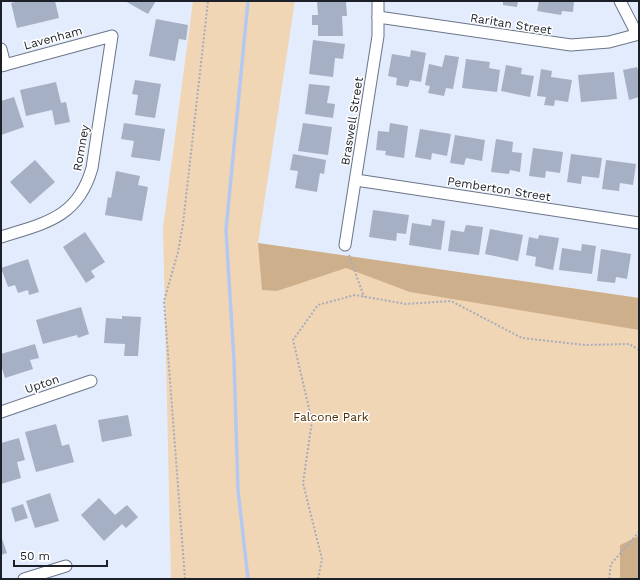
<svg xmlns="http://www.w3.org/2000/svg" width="640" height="580" font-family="'Work Sans',sans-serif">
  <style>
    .green { fill: #f1d6b6 }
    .forest { fill: #cdaf8c }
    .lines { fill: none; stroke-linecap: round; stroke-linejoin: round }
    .stream { stroke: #b4c9f0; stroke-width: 3.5 }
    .building { fill: #a5b0c4 }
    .street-casing { stroke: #6b7588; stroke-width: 13 }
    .path { stroke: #a5acbb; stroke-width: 2; stroke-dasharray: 2 2; stroke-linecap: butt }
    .street { stroke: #fff; stroke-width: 11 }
    .labels { text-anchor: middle; stroke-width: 3; stroke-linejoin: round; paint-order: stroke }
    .street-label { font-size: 12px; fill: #1c2028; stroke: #fff }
    .park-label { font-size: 12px; fill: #492b00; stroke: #fff }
  </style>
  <rect width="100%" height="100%" fill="#e3ecfd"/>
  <!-- green -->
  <path class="green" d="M 193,1 L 295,1 L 258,243 L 639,298 L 639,579 L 171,579 L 163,228 Z"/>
  <!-- forest -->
  <g class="forest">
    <path d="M 258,243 L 639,298 L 639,330 L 410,292 L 346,268 L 277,291 L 262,290 Z"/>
    <path d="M 639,536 L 639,579 L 620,579 L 620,545 Z"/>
  </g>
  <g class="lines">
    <!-- stream -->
    <path class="stream" d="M 248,579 L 238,490 L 234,361 L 226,230 L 248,1"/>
  </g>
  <!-- building -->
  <g class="building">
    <path d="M 20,1 L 55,1 L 59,18 L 17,28 L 11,3 Z"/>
    <path d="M 125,1 L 156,1 L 148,14 Z"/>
    <path d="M 503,1 L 518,1 L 517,7 L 503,5 Z"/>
    <path d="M 539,1 L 574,1 L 573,12 L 562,11 L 561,15 L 537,11 Z"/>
    <path d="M 317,2 L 346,2 L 347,16 L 342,16 L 343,36 L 318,36 L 318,25 L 312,25 L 312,15 L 318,15 Z"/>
    <path d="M 156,19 L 188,25 L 186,40 L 179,39 L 175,61 L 149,56 Z"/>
    <path d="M 313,40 L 345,44 L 343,59 L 335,58 L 333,77 L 309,74 Z"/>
    <path d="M 411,50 L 426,53 L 421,82 L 410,80 L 408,87 L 396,85 L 397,78 L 388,76 L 392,54 L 410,57 Z"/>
    <path d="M 445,55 L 459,57 L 453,89 L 446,88 L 444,96 L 428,93 L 430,86 L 425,85 L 429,64 L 442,67 Z"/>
    <path d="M 466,59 L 490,62 L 489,68 L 500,70 L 497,92 L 462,88 Z"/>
    <path d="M 506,65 L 522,68 L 521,74 L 534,76 L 530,97 L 501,91 Z"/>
    <path d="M 637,67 L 639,73 L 639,97 L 629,100 L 623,70 Z"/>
    <path d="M 541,69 L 552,71 L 551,77 L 572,80 L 568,102 L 555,100 L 554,106 L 544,105 L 546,97 L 537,96 Z"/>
    <path d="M 614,72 L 617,99 L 581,102 L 578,75 Z"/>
    <path d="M 135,80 L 161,84 L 155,118 L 135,115 L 138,95 L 132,94 Z"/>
    <path d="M 56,82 L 61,103 L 66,102 L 70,122 L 55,125 L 52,110 L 26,116 L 20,90 Z"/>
    <path d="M 309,84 L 330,86 L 327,103 L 335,104 L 333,118 L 305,114 Z"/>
    <path d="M 14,97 L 24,127 L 1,135 L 1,101 Z"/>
    <path d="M 124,123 L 165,129 L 160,161 L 131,157 L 134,141 L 121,139 Z"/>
    <path d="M 303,123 L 332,127 L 328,155 L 298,151 Z"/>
    <path d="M 390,123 L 408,126 L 404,158 L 385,155 L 386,151 L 376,150 L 378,131 L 389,132 Z"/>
    <path d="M 420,129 L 451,134 L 447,156 L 432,153 L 431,160 L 415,157 Z"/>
    <path d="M 455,135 L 485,140 L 482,161 L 466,158 L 464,165 L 450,163 Z"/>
    <path d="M 496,139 L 513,142 L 512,152 L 522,153 L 520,172 L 510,170 L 509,174 L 491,172 Z"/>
    <path d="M 533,148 L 563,152 L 560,173 L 546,171 L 545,178 L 529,176 Z"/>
    <path d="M 293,154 L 326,160 L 324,174 L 320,173 L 317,192 L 295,188 L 298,171 L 290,170 Z"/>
    <path d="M 571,154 L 602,158 L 599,178 L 582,176 L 581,184 L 567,182 Z"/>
    <path d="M 35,160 L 55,182 L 30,204 L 10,182 Z"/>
    <path d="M 606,160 L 636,164 L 633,185 L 620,183 L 619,191 L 602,189 Z"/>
    <path d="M 116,171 L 140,176 L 138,185 L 148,187 L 142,221 L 105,215 L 108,197 L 111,198 Z"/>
    <path d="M 373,210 L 409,215 L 406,234 L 397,233 L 396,241 L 369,237 Z"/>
    <path d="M 432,219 L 445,221 L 441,250 L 409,245 L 412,223 L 431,226 Z"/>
    <path d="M 466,225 L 483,227 L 479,255 L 448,251 L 451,230 L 464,232 Z"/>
    <path d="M 490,229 L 523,235 L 518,261 L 485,254 Z"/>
    <path d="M 85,232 L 105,262 L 91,271 L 95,277 L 86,283 L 63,247 Z"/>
    <path d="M 539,235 L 559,238 L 553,270 L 535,266 L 536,257 L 526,255 L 529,237 L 538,239 Z"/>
    <path d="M 582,244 L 596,246 L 592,274 L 559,270 L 562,248 L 581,251 Z"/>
    <path d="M 601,249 L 631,254 L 627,279 L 616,277 L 615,283 L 597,281 Z"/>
    <path d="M 28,259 L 39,292 L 29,295 L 28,290 L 18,293 L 15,285 L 8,287 L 1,268 Z"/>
    <path d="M 81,307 L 89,334 L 78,338 L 77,335 L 43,344 L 36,320 Z"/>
    <path d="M 122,316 L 141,317 L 138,356 L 124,356 L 125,344 L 104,343 L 106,318 L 122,319 Z"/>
    <path d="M 35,344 L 39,358 L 30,360 L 33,369 L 5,378 L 1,365 L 1,354 Z"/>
    <path d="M 128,415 L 132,436 L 102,442 L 98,420 Z"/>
    <path d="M 56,424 L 62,446 L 69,444 L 74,462 L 36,472 L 25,432 Z"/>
    <path d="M 19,438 L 25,460 L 17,462 L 21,478 L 1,484 L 1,443 Z"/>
    <path d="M 50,493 L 59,521 L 35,528 L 26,501 Z"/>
    <path d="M 99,498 L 115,515 L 127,505 L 138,517 L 126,528 L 122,524 L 104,541 L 81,515 Z"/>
    <path d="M 23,504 L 28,518 L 15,522 L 11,508 Z"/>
    <path d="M 1,536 L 7,553 L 1,555 Z"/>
  </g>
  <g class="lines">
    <!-- street casing -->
    <g class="street-casing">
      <g id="street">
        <path d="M 620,1 L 637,34"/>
        <path d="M 378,17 L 571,45 L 609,42 L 639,34"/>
        <path d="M 1,49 L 5,65"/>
        <path d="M 1,66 L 112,36 L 92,168 C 78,218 45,223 1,237"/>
        <path d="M 356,180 L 639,223"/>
        <path d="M 345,245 L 378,36 L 378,1"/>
        <path d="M 1,412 L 91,381"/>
        <path d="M 24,579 L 66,566"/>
      </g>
    </g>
    <!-- path -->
    <g class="path">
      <path d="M 349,255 L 364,297"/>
      <path d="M 185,579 L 164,301 L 178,252 L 183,224 L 208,1"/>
      <path d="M 318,579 L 322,559 L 303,483 L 312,421 L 293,340 L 318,305 L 355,295 L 406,304 L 451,301 L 522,338 L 585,345 L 629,344 L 639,350"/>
      <path d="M 609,579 L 611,564 L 639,532"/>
    </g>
    <!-- street -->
    <use href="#street" class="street"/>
  </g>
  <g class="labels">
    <!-- street labels -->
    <g class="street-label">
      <text transform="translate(511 24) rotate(9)" y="4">Raritan Street</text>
      <text transform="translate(53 38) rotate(-15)" y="4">Lavenham</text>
      <text transform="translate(352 121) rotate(-81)" y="4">Braswell Street</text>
      <text transform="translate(81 148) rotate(-80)" y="4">Romney</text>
      <text transform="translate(499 189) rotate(9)" y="4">Pemberton Street</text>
      <text transform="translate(42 384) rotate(-19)" y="4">Upton</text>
    </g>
    <!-- park labels -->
    <g class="park-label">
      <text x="331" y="421">Falcone Park</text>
    </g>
  </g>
  <!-- border -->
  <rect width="640" height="580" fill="none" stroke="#1c2028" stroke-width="4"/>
  <!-- scale -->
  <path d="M14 560v6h93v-6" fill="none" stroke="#1c2028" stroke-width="2"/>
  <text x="20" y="560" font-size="12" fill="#1c2028" stroke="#ffffff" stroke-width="3" paint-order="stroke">50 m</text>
</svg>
